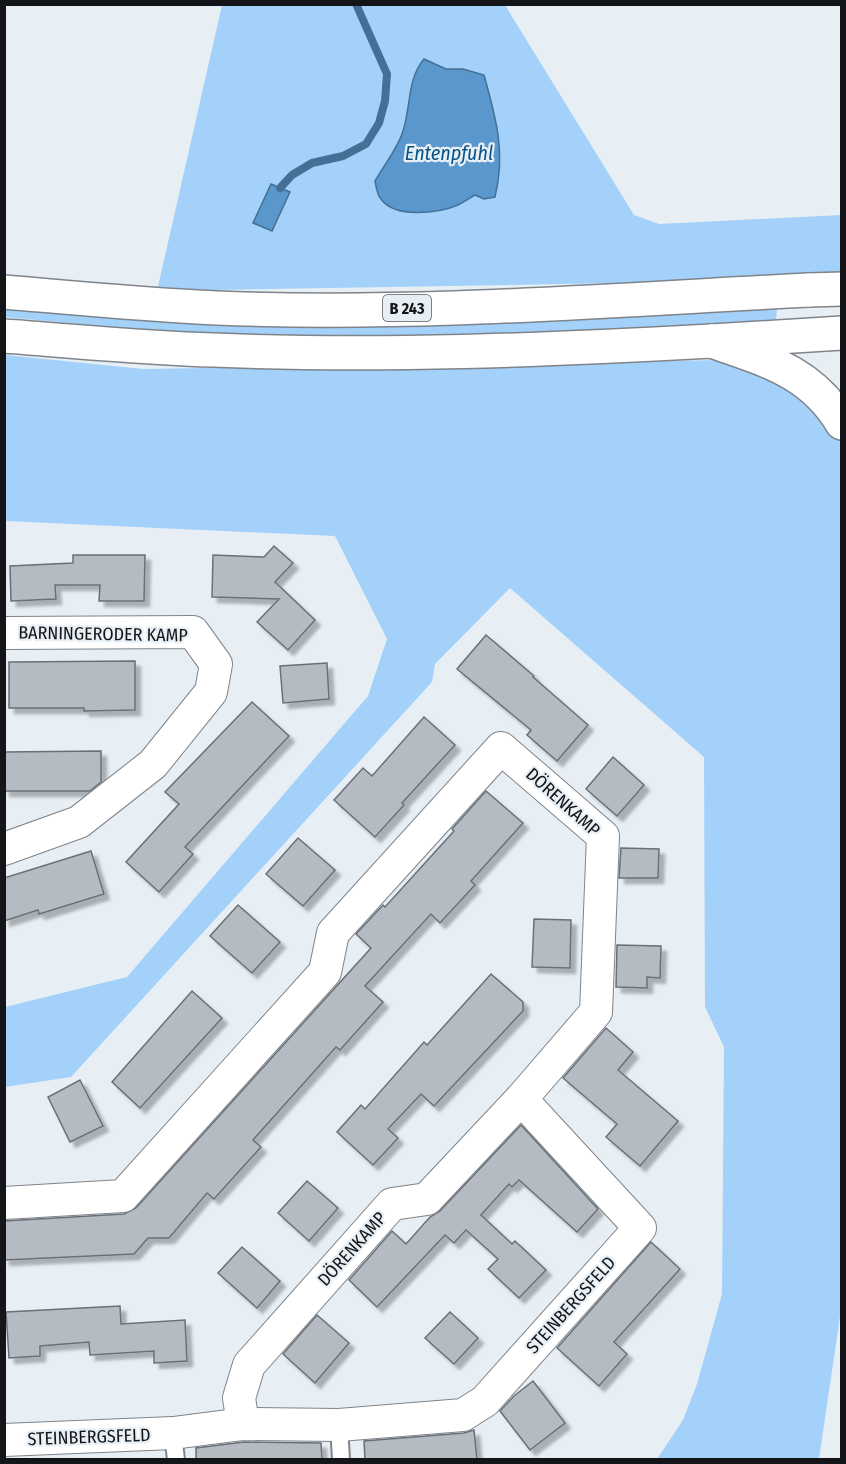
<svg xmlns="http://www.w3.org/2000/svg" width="846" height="1464" font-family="'Fira Sans Condensed',sans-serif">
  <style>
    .green { fill: #a3d1fa }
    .water { fill: #5997cc; stroke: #447096; stroke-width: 1.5 }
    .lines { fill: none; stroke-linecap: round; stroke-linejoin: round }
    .stream { stroke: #447096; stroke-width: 8 }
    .building { fill: #b4bbc2; stroke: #6a7076; stroke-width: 1.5; filter: url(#shadow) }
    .service-casing { stroke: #7e848a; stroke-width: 20 }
    .minor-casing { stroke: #7e848a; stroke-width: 34 }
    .secondary-casing { stroke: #7e848a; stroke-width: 36 }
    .primary-casing { stroke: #7e848a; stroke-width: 36 }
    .trunk-casing { stroke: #7e848a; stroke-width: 36 }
    .service { stroke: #fff; stroke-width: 16 }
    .minor { stroke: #fff; stroke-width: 32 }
    .secondary { stroke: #fff; stroke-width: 33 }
    .primary { stroke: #fff; stroke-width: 33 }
    .trunk { stroke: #fff; stroke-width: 33 }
    .labels { text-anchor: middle; stroke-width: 4.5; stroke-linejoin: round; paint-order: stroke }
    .shield { fill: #e7eff5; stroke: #53565a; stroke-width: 1.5 }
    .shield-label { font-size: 16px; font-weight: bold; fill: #131518 }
    .street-label { font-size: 18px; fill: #131518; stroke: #e7eff5 }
    .water-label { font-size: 20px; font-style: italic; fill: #065385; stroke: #e7eff5 }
  </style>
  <defs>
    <filter id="shadow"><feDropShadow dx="5.5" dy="5.5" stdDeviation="1.5" flood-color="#0004"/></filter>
  </defs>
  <rect width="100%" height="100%" fill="#e7eff5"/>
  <!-- green -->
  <g class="green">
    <path d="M 222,5 L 505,5 L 634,215 L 659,224 L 841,215 L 841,272 L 620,283 L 157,291 Z"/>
    <path d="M 4,306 L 777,306 L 776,322 C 620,329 464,340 308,337 C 206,336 106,327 5,317 Z"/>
    <path d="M 5,355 L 143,369 L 724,360 L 778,375 L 818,405 L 841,442 L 842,448 L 842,1303 L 819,1459 L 657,1459 L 683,1420 L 697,1384 L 722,1294 L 724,1047 L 705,1007 L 704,757 L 510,588 L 435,664 L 432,682 L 71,1077 L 5,1087 L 5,1007 L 127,977 L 368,696 L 387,639 L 335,536 L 5,521 Z"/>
  </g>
  <!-- water -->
  <g class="water">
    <path d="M 424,59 L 446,69 L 463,69 L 484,75 C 496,118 506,153 495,197 L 484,199 L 475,195 C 470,198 464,202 458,205 C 439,213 395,219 381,199 C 377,195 376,186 375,181 C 384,165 398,148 403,131 C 411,107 407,79 424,59 Z"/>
    <path d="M 271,184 L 290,192 L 272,231 L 253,223 Z"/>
  </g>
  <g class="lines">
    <!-- stream -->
    <path class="stream" d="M 280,188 L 292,175 L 312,163 L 343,156 L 366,144 L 379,123 L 385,101 L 387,74 L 356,4"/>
  </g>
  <!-- building -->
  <g class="building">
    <path d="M 274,546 L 293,563 L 275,582 L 315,620 L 288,650 L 257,622 L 279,599 L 212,597 L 213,555 L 264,557 Z"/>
    <path d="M 73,555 L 145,555 L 144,601 L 99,601 L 100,585 L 55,585 L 56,599 L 11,601 L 10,566 L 73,563 Z"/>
    <path d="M 486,635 L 534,676 L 533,677 L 588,725 L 557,761 L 527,735 L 531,730 L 457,669 Z"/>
    <path d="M 135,661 L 135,710 L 84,711 L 84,708 L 9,708 L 9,662 Z"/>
    <path d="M 327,663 L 329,699 L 283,703 L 280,666 Z"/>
    <path d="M 252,702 L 289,736 L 185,847 L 193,854 L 159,892 L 126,862 L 179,804 L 165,792 Z"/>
    <path d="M 424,717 L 455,745 L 402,803 L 404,805 L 375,837 L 334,800 L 363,768 L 372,776 Z"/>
    <path d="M 101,751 L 101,782 L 90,791 L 4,791 L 4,752 Z"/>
    <path d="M 613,757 L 644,785 L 617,816 L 586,789 Z"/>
    <path d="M 486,791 L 523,823 L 471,881 L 475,885 L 440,923 L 431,914 L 365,986 L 383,1002 L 340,1050 L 336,1047 L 253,1140 L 261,1147 L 214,1199 L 207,1193 L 169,1238 L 148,1238 L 134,1254 L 4,1260 L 4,1221 L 124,1214 L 136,1208 L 371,948 L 356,934 L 383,905 L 385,907 L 454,831 L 452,829 Z"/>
    <path d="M 298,838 L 335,870 L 303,906 L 266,874 Z"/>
    <path d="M 621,848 L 659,849 L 658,878 L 619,878 Z"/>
    <path d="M 91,851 L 104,894 L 39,914 L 38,910 L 4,921 L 4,878 Z"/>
    <path d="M 238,905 L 280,942 L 252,973 L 210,936 Z"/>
    <path d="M 534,919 L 571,920 L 570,968 L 532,967 Z"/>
    <path d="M 617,945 L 661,946 L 660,978 L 647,977 L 647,988 L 616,987 Z"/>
    <path d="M 491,974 L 523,1002 L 523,1011 L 434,1106 L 421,1094 L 388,1129 L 398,1138 L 373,1165 L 337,1132 L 361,1105 L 365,1109 L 424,1042 L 427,1045 Z"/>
    <path d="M 192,991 L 222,1018 L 140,1108 L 112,1082 Z"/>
    <path d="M 606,1028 L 633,1052 L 618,1070 L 678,1121 L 640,1166 L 606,1137 L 617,1124 L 563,1078 Z"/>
    <path d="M 80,1080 L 103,1126 L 70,1142 L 48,1097 Z"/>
    <path d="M 521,1125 L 598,1209 L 577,1232 L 519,1180 L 512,1187 L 509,1184 L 481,1215 L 512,1244 L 515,1241 L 546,1270 L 519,1298 L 488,1269 L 498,1259 L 466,1230 L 454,1243 L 445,1235 L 377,1307 L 349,1280 L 392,1231 L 406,1244 L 430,1217 L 440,1211 Z"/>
    <path d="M 307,1181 L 338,1208 L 309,1241 L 278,1213 Z"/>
    <path d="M 651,1242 L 680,1269 L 614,1342 L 627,1354 L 599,1386 L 557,1348 Z"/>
    <path d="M 242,1247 L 280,1281 L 257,1308 L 218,1273 Z"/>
    <path d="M 120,1306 L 121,1324 L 185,1320 L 187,1361 L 154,1363 L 154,1351 L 90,1355 L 89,1342 L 40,1346 L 40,1356 L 9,1358 L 6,1312 Z"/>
    <path d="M 450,1312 L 478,1338 L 454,1364 L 425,1338 Z"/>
    <path d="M 317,1315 L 349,1343 L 315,1383 L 283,1354 Z"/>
    <path d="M 533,1381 L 565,1423 L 530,1450 L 500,1411 L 514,1396 Z"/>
    <path d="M 474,1430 L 477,1460 L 365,1460 L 364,1441 L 464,1433 Z"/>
    <path d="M 244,1442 L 321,1443 L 322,1460 L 196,1460 L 196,1448 Z"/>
  </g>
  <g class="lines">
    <!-- service casing -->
    <g class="service-casing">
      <g id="service">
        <path d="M 339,1425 L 341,1460"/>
        <path d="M 173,1433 L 176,1460"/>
      </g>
    </g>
    <!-- minor casing -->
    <g class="minor-casing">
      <g id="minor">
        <path d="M 4,633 L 193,632 L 216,664 L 211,692 L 153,764 L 79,822 L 4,849"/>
        <path d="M 4,1203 L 123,1196 L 325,972 L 333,933 L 501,748 L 603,836 L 596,1012 L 521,1099 L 427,1199 L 392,1204 L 249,1365 L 239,1398 L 243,1424"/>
        <path d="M 4,1440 L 173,1433 L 243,1424 L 339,1425 L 463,1415 L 485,1401 L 640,1228 L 521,1099"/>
      </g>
    </g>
    <!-- secondary casing -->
    <g class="secondary-casing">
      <path id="secondary" d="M 712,341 C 765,360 811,371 842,423"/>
    </g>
    <!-- primary casing -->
    <g class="primary-casing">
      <g id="primary">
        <path d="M 809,290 L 842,289"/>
        <path d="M 712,341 L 842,333"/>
      </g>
    </g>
    <!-- trunk casing -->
    <g class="trunk-casing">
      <g id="trunk">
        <path d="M 4,292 C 75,298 146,305 217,308 C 414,316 612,300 809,290"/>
        <path d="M 4,336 C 74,341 143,348 213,350 C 379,357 546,350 712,341"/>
      </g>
    </g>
    <!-- service -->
    <use href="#service" class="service"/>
    <!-- minor -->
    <use href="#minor" class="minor"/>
    <!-- secondary -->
    <use href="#secondary" class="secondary"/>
    <!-- primary -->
    <use href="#primary" class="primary"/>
    <!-- trunk -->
    <use href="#trunk" class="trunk"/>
  </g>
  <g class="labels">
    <!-- shield labels -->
    <rect class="shield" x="383" y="295" width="48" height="26" rx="4.5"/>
    <g class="shield-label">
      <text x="407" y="314">B 243</text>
    </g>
    <!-- street labels -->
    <g class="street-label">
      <text transform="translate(103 634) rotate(1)" y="6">BARNINGERODER KAMP</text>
      <text transform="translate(563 802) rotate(42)" y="6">DÖRENKAMP</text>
      <text transform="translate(352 1249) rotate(-48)" y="6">DÖRENKAMP</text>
      <text transform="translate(571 1305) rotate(-48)" y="6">STEINBERGSFELD</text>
      <text transform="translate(89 1437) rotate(-2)" y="6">STEINBERGSFELD</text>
    </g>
    <!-- water labels -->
    <g class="water-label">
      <text x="449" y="160">Entenpfuhl</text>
    </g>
  </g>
  <!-- border -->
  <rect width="846" height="1464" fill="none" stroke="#131518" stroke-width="12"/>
</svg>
